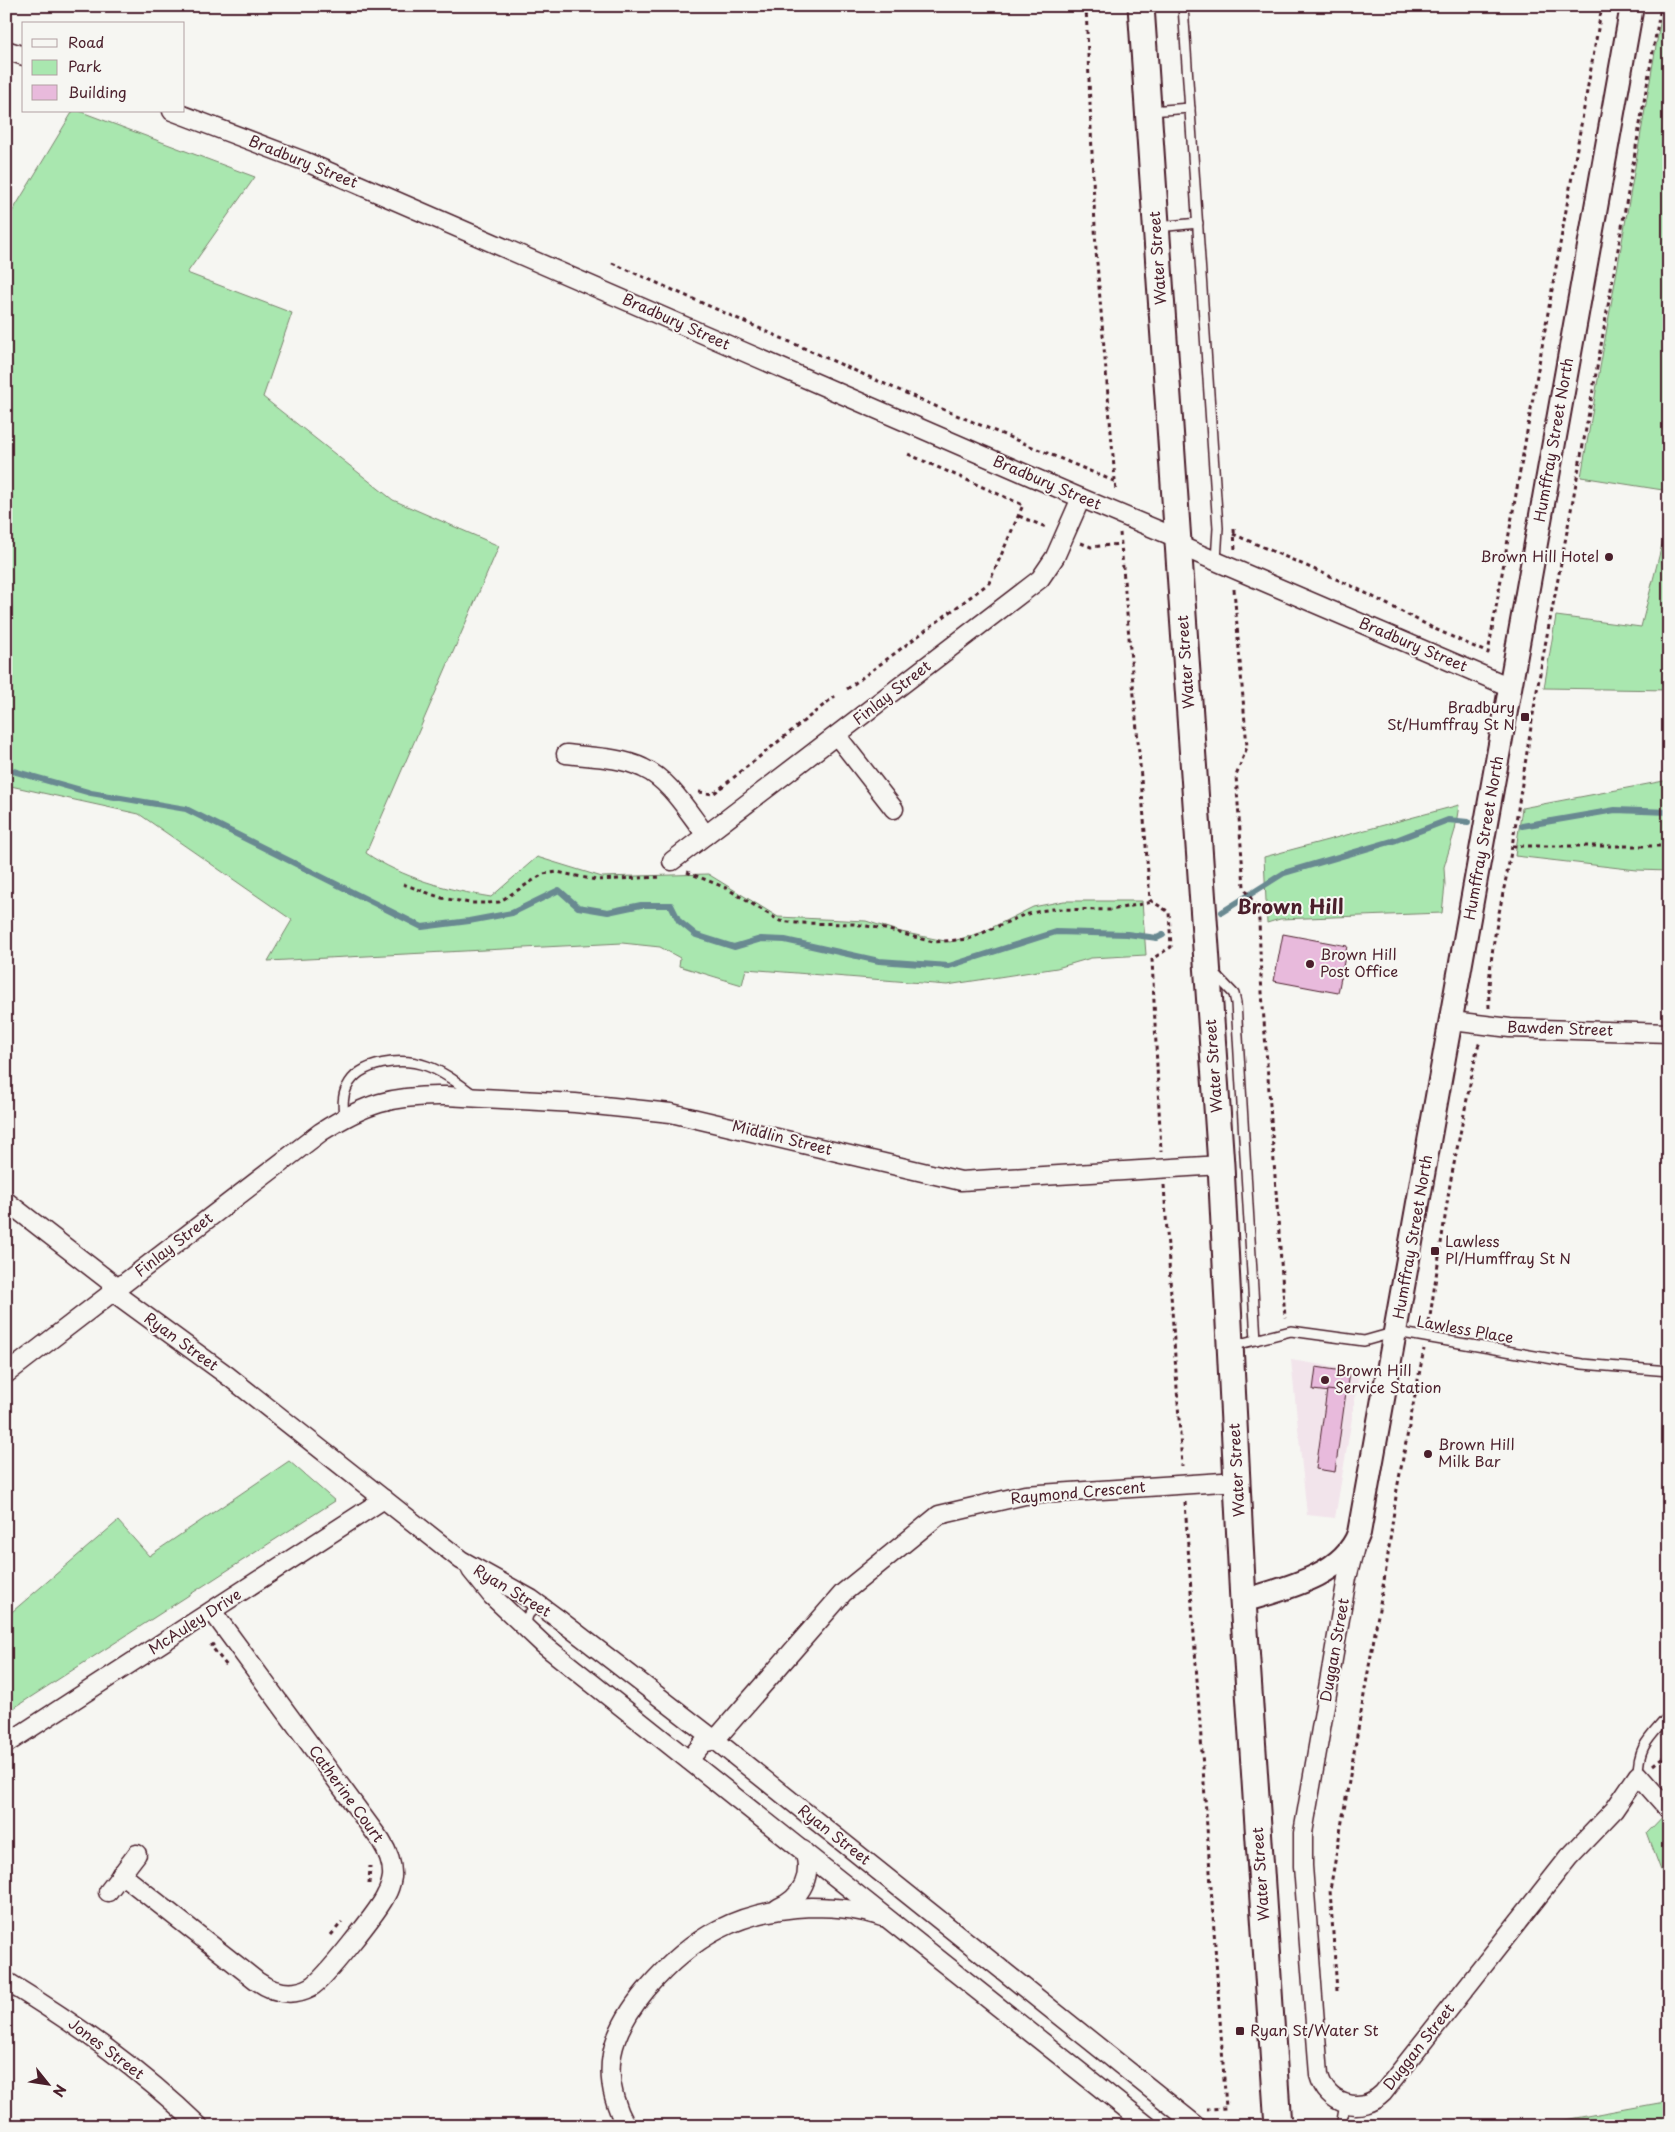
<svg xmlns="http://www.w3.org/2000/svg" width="1675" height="2132" font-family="'Playpen Sans',sans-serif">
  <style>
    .built { fill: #f2e4eb }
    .green { fill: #a9e7af; stroke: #7a836d }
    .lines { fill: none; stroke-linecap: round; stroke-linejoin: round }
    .stream { stroke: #698991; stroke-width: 6 }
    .building { fill: #e8badc; stroke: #4a1f2b }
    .service-casing { stroke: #4a1f2b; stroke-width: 12 }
    .minor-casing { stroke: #4a1f2b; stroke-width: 21 }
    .tertiary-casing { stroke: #4a1f2b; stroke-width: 26 }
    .secondary-casing { stroke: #4a1f2b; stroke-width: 29 }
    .path { stroke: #4a1f2b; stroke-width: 3; stroke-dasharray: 4 4; stroke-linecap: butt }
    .service { stroke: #f6f6f2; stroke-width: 9 }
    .minor { stroke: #f6f6f2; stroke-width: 18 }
    .tertiary { stroke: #f6f6f2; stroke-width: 22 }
    .secondary { stroke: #f6f6f2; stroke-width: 25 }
    .poi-dot { fill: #4a1f2b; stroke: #f6f6f2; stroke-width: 2 }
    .labels { text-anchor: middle; stroke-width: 4; stroke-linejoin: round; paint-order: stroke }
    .street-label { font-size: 15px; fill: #4a1f2b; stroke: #f6f6f2 }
    .poi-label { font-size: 15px; fill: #4a1f2b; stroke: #f6f6f2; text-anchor: start }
    .district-label { font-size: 20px; font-weight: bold; fill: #4a1f2b; stroke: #f6f6f2 }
  </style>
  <rect width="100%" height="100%" fill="#f6f6f2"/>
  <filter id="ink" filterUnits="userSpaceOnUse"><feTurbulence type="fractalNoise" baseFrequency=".02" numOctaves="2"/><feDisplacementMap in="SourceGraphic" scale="10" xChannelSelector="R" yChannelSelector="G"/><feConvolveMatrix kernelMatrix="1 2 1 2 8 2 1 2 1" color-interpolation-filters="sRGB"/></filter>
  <g filter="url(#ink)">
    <!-- built -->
    <path class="built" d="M 1291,1360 L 1360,1371 L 1335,1518 L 1307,1515 Z"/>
    <!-- green -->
    <g class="green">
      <path d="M 1663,6 L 1669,6 L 1669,491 L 1581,477 Z"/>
      <path d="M 73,111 L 79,111 L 255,177 L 187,273 L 292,313 L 263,397 L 393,500 L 499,546 L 366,853 C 402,878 448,890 491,897 L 537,857 L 602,877 L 708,874 L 778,917 L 866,921 L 901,932 L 950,942 L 983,932 L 1033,907 L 1064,901 L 1142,901 L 1146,955 L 1091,958 L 1057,968 L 947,985 L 746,969 L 742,985 L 679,966 L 680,958 L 660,947 L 622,943 L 268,961 L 292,920 L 139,814 L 6,785 L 6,222 Z"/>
      <path d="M 1669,517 L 1669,690 L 1544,688 L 1556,616 L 1641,627 Z"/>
      <path d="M 1669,780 L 1669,871 L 1637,870 L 1515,856 L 1522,808 Z"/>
      <path d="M 1459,805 L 1455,830 L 1444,867 L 1445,885 L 1442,913 L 1280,919 L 1267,923 L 1264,857 Z"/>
      <path d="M 289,1461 L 335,1501 L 6,1713 L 6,1617 L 118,1521 L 149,1556 Z"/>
      <path d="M 1669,1810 L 1669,1892 L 1647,1833 Z"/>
      <path d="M 1669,2101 L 1669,2126 L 1537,2126 L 1537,2125 Z"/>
    </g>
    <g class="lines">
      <!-- stream -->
      <g class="stream">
        <path d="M 6,769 L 91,793 L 186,809 L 422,927 L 469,921 L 512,913 L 559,890 L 578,907 L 608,912 L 641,905 L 671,905 L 679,921 L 696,935 L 734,947 L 761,939 L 785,940 L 879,961 L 949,966 L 1056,932 L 1127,934 L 1157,938 L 1163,935"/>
        <path d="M 1522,826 L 1615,810 L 1669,812"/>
        <path d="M 1222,912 L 1284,873 L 1396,840 L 1448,820 L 1468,822"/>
      </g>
    </g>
    <!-- building -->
    <g class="building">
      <path d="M 1283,934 L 1347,946 L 1338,993 L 1274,981 Z"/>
      <path d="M 1316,1367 L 1349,1372 L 1346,1394 L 1313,1390 Z"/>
      <path d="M 1327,1390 L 1346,1392 L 1335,1472 L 1316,1469 Z"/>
    </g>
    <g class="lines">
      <!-- service casing -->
      <g class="service-casing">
        <g id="service">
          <path d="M 1183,6 L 1218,528 L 1216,561"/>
          <path d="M 1150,111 L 1190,108"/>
          <path d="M 1158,227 L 1198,223"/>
          <path d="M 1213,972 L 1234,994 L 1236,1003 L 1256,1340"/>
          <path d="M 344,1117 C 343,1107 342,1096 347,1087 C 359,1061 403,1057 427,1066 C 444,1072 459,1084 473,1094"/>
          <path d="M 1231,1346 L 1291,1331 L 1364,1341 L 1396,1332 L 1582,1364 L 1669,1371"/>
          <path d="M 528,1628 C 524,1617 530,1607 543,1609"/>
          <path d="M 1638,1775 C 1638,1745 1650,1738 1669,1715"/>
          <path d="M 1341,2126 L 1345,2104"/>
        </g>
      </g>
      <!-- minor casing -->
      <g class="minor-casing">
        <g id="minor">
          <path d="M 6,50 L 24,56"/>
          <path d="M 172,111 L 304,161 L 1081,498 L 1177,538"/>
          <path d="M 1178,545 L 1510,687"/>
          <path d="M 837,736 L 894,809"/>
          <path d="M 566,754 C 591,757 620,757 643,768 C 670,780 688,812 706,835"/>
          <path d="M 672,861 L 1040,579 L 1055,557 L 1081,498"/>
          <path d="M 1452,1021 L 1510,1028 L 1669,1033"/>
          <path d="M 6,1201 L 118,1288"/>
          <path d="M 113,1292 L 228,1376 L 461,1560 L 531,1599 L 561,1621 L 715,1740 L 1197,2126"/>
          <path d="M 6,1374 L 321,1132 C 365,1104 392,1095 445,1096 L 575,1103 L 671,1113 L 961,1181 L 1221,1165"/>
          <path d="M 1356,1543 L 1347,1578 L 1303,1833 L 1303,1866 L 1319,2075 C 1327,2105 1361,2115 1383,2093 L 1569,1857 L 1614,1810 L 1638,1775 L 1669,1810"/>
          <path d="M 471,1570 L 492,1596 L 544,1645 L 1148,2126"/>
          <path d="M 6,1744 L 384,1499"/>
          <path d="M 689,1760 L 703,1743 L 715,1740 L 843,1593 L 939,1515 L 1025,1495 L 1238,1481"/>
          <path d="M 121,1874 L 257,1981 C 274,1993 292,1997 311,1987 C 323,1981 380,1909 386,1895 C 389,1890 391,1883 392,1877 C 393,1864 388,1852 381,1841 L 212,1611"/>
          <path d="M 108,1892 L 137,1854"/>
          <path d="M 778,1908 C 802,1898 814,1874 803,1850"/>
          <path d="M 6,1981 C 76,2024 140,2069 199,2126"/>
          <path d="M 626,2126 C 598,2074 610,2033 646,1990 C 692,1936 739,1910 811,1907 C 834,1907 860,1909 882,1917"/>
        </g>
      </g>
      <!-- tertiary casing -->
      <g class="tertiary-casing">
        <path id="tertiary" d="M 1243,1601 C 1282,1589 1344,1576 1359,1533 L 1632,6"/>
      </g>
      <!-- secondary casing -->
      <g class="secondary-casing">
        <path id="secondary" d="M 1141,6 L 1221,1165 L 1243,1601 L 1278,2126"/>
      </g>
      <!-- path -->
      <g class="path">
        <path d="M 1086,6 L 1096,251 L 1116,492"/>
        <path d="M 612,263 L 928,403 L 1116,482"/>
        <path d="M 1019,516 L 1048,528"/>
        <path d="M 1234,529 L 1235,550"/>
        <path d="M 1120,533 L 1140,765 L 1150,900 L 1169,912 L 1171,947 L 1152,959 L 1161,1152"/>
        <path d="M 1233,534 L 1350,585 L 1435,629 L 1488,653 L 1602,6"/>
        <path d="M 1081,543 L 1091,547 L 1120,544"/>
        <path d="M 1234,589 L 1247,747 L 1236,776 L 1244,887 L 1255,905 L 1259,920 L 1261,978 L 1285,1318"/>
        <path d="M 847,689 L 989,583 L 1023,505 L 908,454"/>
        <path d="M 699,792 L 713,794 L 835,696"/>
        <path d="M 1512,846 L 1669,846"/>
        <path d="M 687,872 L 726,888 L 780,921 L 796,923 L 854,924 L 885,929 L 933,942 L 969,939 L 1021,916 L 1040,911 L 1053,909 L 1110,910 L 1152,902"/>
        <path d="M 403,884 L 442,898 L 470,903 L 488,903 L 499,902 L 543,874 L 557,872 L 596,880 L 662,877"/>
        <path d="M 1489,1008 C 1487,954 1503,900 1512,846 C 1525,767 1536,688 1552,610 C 1591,409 1625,207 1661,6"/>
        <path d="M 1164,1185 L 1182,1466"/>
        <path d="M 1429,1323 L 1450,1184 L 1477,1049 L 1480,1042"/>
        <path d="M 1185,1502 L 1226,2108 L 1207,2109"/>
        <path d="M 214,1644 L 211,1646 L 227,1666"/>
        <path d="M 1653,1765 L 1669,1752"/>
        <path d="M 369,1884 L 370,1866"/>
        <path d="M 331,1935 L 342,1922"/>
        <path d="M 1337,1991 L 1330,1890 L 1386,1569 L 1397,1489 L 1424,1349"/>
      </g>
      <!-- service -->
      <use href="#service" class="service"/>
      <!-- minor -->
      <use href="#minor" class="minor"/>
      <!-- tertiary -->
      <use href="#tertiary" class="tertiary"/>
      <!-- secondary -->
      <use href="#secondary" class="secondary"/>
    </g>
  </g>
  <!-- markers -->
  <g class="poi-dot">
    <circle cx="1609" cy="557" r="5"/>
    <rect x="1520" y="712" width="10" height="10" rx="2.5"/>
    <circle cx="1310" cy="964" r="5"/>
    <rect x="1430" y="1246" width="10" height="10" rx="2.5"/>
    <circle cx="1325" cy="1380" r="5"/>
    <circle cx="1428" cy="1454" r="5"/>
    <rect x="1235" y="2026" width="10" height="10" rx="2.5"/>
  </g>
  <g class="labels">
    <!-- street labels -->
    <g class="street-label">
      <text transform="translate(303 162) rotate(22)" y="5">Bradbury Street</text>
      <text transform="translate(1158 258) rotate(-94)" y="5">Water Street</text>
      <text transform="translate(676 322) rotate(24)" y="5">Bradbury Street</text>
      <text transform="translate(1554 440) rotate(-80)" y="5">Humffray Street North</text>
      <text transform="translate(1047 483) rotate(23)" y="5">Bradbury Street</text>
      <text transform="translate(1413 645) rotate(23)" y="5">Bradbury Street</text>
      <text transform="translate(1186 662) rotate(-94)" y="5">Water Street</text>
      <text transform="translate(892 693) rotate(-38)" y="5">Finlay Street</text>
      <text transform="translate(1484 838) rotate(-80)" y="5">Humffray Street North</text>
      <text transform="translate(1560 1029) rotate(2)" y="5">Bawden Street</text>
      <text transform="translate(1214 1066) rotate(-94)" y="5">Water Street</text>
      <text transform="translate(782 1138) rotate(14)" y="5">Middlin Street</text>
      <text transform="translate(1413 1237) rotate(-80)" y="5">Humffray Street North</text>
      <text transform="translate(174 1245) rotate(-38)" y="5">Finlay Street</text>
      <text transform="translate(1465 1330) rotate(10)" y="5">Lawless Place</text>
      <text transform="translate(181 1342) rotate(36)" y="5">Ryan Street</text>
      <text transform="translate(1237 1470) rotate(-93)" y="5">Water Street</text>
      <text transform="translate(1078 1493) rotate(-5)" y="5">Raymond Crescent</text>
      <text transform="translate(512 1591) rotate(31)" y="5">Ryan Street</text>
      <text transform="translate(195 1622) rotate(-33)" y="5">McAuley Drive</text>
      <text transform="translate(1335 1650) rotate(-80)" y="5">Duggan Street</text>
      <text transform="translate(346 1794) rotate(54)" y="5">Catherine Court</text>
      <text transform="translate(834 1835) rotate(38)" y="5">Ryan Street</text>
      <text transform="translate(1261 1874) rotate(-94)" y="5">Water Street</text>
      <text transform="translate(1419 2047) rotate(-52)" y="5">Duggan Street</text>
      <text transform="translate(106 2049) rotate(37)" y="5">Jones Street</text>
    </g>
    <!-- poi labels -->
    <g class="poi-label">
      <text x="1599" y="562" text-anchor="end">Brown Hill Hotel</text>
      <text x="1515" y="713" text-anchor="end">Bradbury<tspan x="1515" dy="17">St/Humffray St N</tspan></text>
      <text x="1320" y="960">Brown Hill<tspan x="1320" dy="17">Post Office</tspan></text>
      <text x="1445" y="1247">Lawless<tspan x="1445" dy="17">Pl/Humffray St N</tspan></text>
      <text x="1335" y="1376">Brown Hill<tspan x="1335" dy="17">Service Station</tspan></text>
      <text x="1438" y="1450">Brown Hill<tspan x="1438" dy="17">Milk Bar</tspan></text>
      <text x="1250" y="2036">Ryan St/Water St</text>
    </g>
    <!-- district labels -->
    <g class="district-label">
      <text x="1290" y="914">Brown Hill</text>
    </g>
  </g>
  <!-- margin -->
  <rect width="1675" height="2132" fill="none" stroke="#f6f6f2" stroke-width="25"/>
  <rect x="12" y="12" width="1650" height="2107" fill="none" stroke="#4a1f2b" stroke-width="2" filter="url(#ink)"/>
  <!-- legend -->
  <rect x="22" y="22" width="162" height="90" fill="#f6f6f2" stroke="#b1a0a2"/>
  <rect x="32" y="39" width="25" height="8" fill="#f6f6f2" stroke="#b1a0a2"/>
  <text x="68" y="48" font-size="15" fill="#4a1f2b">Road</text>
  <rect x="32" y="60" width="25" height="15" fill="#a9e7af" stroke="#b1a0a2"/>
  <text x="68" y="72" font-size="15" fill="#4a1f2b">Park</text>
  <rect x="32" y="85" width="25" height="15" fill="#e8badc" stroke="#b1a0a2"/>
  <text x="68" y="98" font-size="15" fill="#4a1f2b">Building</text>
  <!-- north arrow -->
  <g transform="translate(48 2084) rotate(120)" stroke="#f6f6f2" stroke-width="4" paint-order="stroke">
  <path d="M0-4L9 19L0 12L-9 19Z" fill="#4a1f2b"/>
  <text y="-8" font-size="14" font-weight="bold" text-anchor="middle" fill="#4a1f2b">N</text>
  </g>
</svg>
